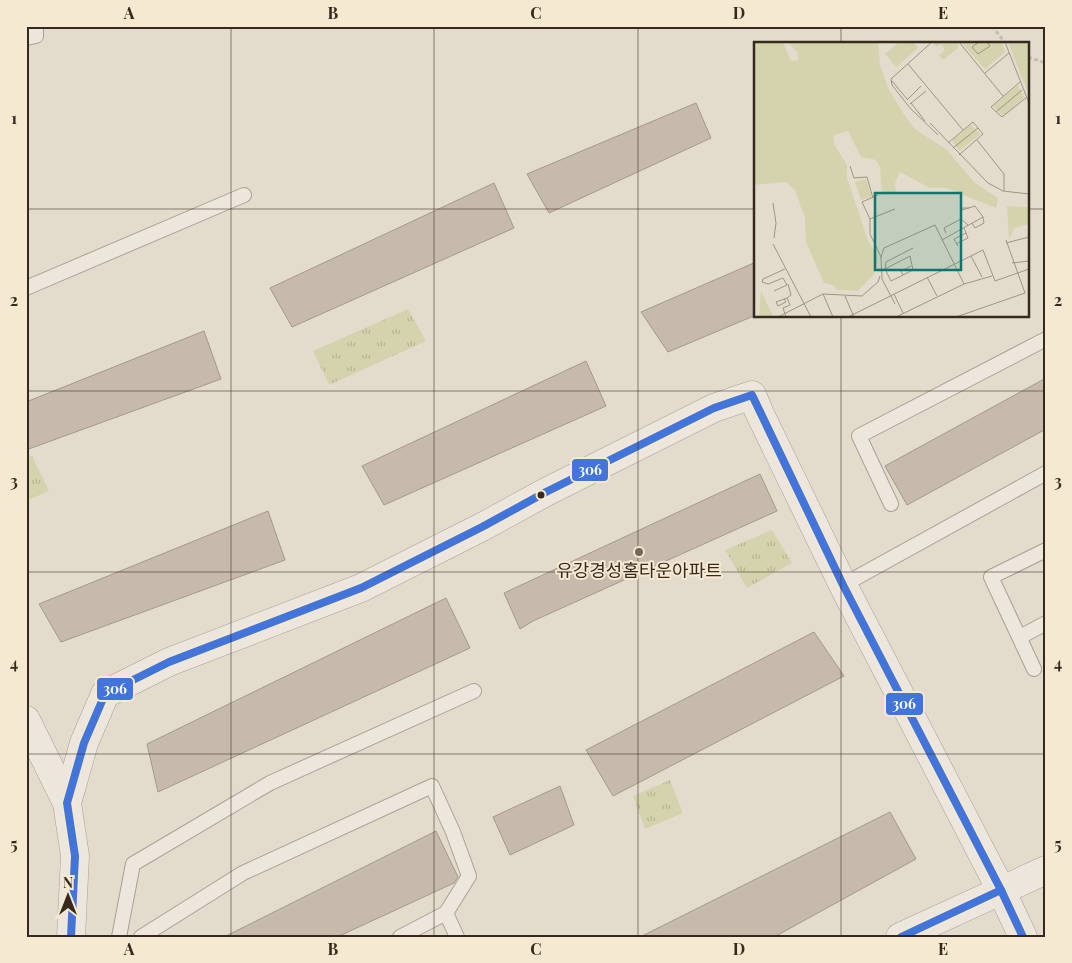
<svg xmlns="http://www.w3.org/2000/svg" width="1072" height="963" font-family="'Playfair Display','Noto Sans KR',serif">
  <style>
    .park { fill: url(#park-tufts) }
    .building { fill: #c7baad; stroke: #a3988c }
    .lines { fill: none; stroke-linecap: round; stroke-linejoin: round }
    .lane-casing { stroke: #a8a195; stroke-width: 16 }
    .street-casing { stroke: #a8a195; stroke-width: 29 }
    .path { stroke: #c4bdb4; stroke-width: 3; stroke-dasharray: 4 2.5; stroke-linecap: butt }
    .lane { stroke: #ece6dd; stroke-width: 14 }
    .street { stroke: #ece6dd; stroke-width: 28 }
    .bus-1-casing { stroke: #f5e9d1; stroke-width: 11 }
    .bus-1 { stroke: #4374d9; stroke-width: 8 }
    .grid { fill: none; stroke: #37291d; stroke-width: 1; stroke-opacity: 0.55 }
    .bus-dot { fill: #37291d; stroke: #f5e9d1; stroke-width: 2 }
    .poi-dot { fill: #73685a; stroke: #f5e9d1; stroke-width: 2 }
    .labels { text-anchor: middle; stroke-width: 4; stroke-linejoin: round; paint-order: stroke }
    .poi-label { font-size: 18px; fill: #37291d; stroke: #f5e9d1 }
    .inset-road { fill: none; stroke: #9e9486; stroke-width: 1 }
    .view { fill: #0f766e; fill-opacity: 0.15; stroke: #0f766e; stroke-width: 2.5 }
    .inset-edge { fill: none; stroke: #37291d; stroke-width: 2.5 }
    .line-badge { stroke: #f5e9d1; stroke-width: 2 }
    .badge-label { font-size: 14px; text-anchor: middle; font-weight: bold; fill: #fff }
    .neatline { fill: none; stroke: #37291d; stroke-width: 2 }
    .grid-label { font-size: 16px; text-anchor: middle; font-weight: bold; fill: #37291d }
  </style>
  <defs>
    <pattern id="park-tufts" width="24" height="20" patternUnits="userSpaceOnUse" patternTransform="scale(1.25)"><rect width="24" height="20" fill="#d4d3ae"/><path d="M3 7l-1-3M5 7V3M7 7l1-3M15 17l-1-3M17 17v-4M19 17l1-3" fill="none" stroke="#b7b595"/></pattern>
  </defs>
  <rect width="100%" height="100%" fill="#e3dccc"/>
  <!-- park -->
  <g class="park">
    <path d="M 408,309 L 426,341 L 329,385 L 313,351 Z"/>
    <path d="M 32,456 L 49,491 L 26,501 L 26,458 Z"/>
    <path d="M 772,530 L 792,563 L 747,588 L 725,550 Z"/>
    <path d="M 670,780 L 683,813 L 645,829 L 633,796 Z"/>
  </g>
  <!-- building -->
  <g class="building">
    <path d="M 696,103 L 711,138 L 549,213 L 527,174 Z"/>
    <path d="M 494,183 L 514,228 L 292,327 L 270,288 Z"/>
    <path d="M 756,262 L 756,315 L 668,352 L 641,312 Z"/>
    <path d="M 204,331 L 221,379 L 26,450 L 26,402 Z"/>
    <path d="M 586,361 L 606,406 L 384,505 L 362,466 Z"/>
    <path d="M 1046,378 L 1046,429 L 907,505 L 885,466 Z"/>
    <path d="M 760,474 L 777,511 L 533,621 L 520,629 L 504,593 Z"/>
    <path d="M 268,511 L 285,560 L 61,642 L 39,604 Z"/>
    <path d="M 446,598 L 470,648 L 158,792 L 147,744 Z"/>
    <path d="M 814,632 L 844,676 L 613,796 L 586,750 Z"/>
    <path d="M 560,786 L 574,825 L 510,855 L 493,817 Z"/>
    <path d="M 890,812 L 916,859 L 774,937 L 640,937 Z"/>
    <path d="M 436,831 L 458,877 L 454,883 L 337,937 L 224,937 Z"/>
  </g>
  <g class="lines">
    <!-- lane casing -->
    <g class="lane-casing">
      <g id="lane">
        <path d="M 26,38 L 36,36 L 36,26"/>
        <path d="M 26,288 L 244,195"/>
        <path d="M 891,504 L 859,436 L 1046,339"/>
        <path d="M 843,585 L 1046,473"/>
        <path d="M 1020,637 L 1046,623"/>
        <path d="M 1034,669 L 991,577 L 1046,550"/>
        <path d="M 446,913 L 457,937"/>
        <path d="M 119,937 L 133,864 L 270,783 L 474,691"/>
        <path d="M 141,937 L 243,873 L 432,786 L 453,832 L 469,876 L 446,913 L 400,937"/>
      </g>
    </g>
    <!-- street casing -->
    <g class="street-casing">
      <g id="street">
        <path d="M 26,720 L 67,803 L 75,856 L 71,937"/>
        <path d="M 67,803 L 84,743 L 105,694 L 169,662 L 361,588 L 482,527 L 546,492 L 714,408 L 752,395 L 760,414 L 843,585 L 1001,890 L 1023,937"/>
        <path d="M 900,937 L 1046,870"/>
      </g>
    </g>
    <!-- path -->
    <g class="path">
      <path d="M 992,26 L 1006,44"/>
      <path d="M 1028,57 L 1046,63"/>
    </g>
    <!-- lane -->
    <use href="#lane" class="lane"/>
    <!-- street -->
    <use href="#street" class="street"/>
    <!-- bus-1 casing -->
    <g class="bus-1-casing">
      <g id="bus-1">
        <path d="M 71,937 L 75,856 L 67,803 L 84,743 L 105,694 L 169,662 L 361,588 L 482,527 L 546,492 L 714,408 L 752,395 L 843,585 L 1001,890 L 1023,937"/>
        <path d="M 901,937 L 1001,890"/>
      </g>
    </g>
    <!-- bus-1 -->
    <use href="#bus-1" class="bus-1"/>
  </g>
  <!-- grid -->
  <path class="grid" d="M 231,26 L 231,937M 434,26 L 434,937M 638,26 L 638,937M 841,26 L 841,44M 26,209 L 756,209M 1028,209 L 1046,209M 841,316 L 841,937M 26,391 L 1046,391M 26,572 L 1046,572M 26,754 L 1046,754"/>
  <!-- markers -->
  <circle class="bus-dot" cx="541" cy="495" r="4.5"/>
  <circle class="poi-dot" cx="639" cy="552" r="5"/>
  <g class="labels">
    <!-- poi labels -->
    <g class="poi-label">
      <text x="639" y="577">유강경성홈타운아파트</text>
    </g>
  </g>
  <!-- overview -->
  <g transform="translate(754 42)">
    <rect width="275" height="275" fill="#e3dccc"/>
    <path d="M 145,0 L 159,0 L 164,6 L 142,25 L 131,12 ZM 204,0 L 204,6 L 189,18 L 185,13 L 191,8 L 187,2 L 182,5 L 179,1 ZM 207,0 L 248,0 L 251,10 L 231,27 ZM 112,137 L 118,155 L 107,158 L 101,140 Z" fill="#d4d3ae"/>
    <path d="M 0,0 L 29,0 L 37,19 L 44,18 L 44,11 L 34,0 L 124,0 L 126,23 L 134,46 L 149,71 L 161,87 L 193,108 L 221,141 L 244,156 L 242,166 L 192,146 L 176,146 L 146,130 L 141,141 L 142,151 L 128,153 L 126,125 L 122,118 L 107,115 L 94,89 L 79,93 L 81,104 L 93,123 L 93,136 L 114,198 L 124,216 L 120,232 L 104,249 L 83,248 L 79,243 L 70,241 L 52,200 L 51,176 L 41,148 L 32,140 L 0,143 ZM 254,0 L 275,0 L 275,53 L 263,23 ZM 253,164 L 275,165 L 275,182 L 260,186 L 255,198 Z" fill="#d4d3ae"/>
    <path d="M 264,43 L 270,56 L 249,74 L 239,64 ZM 217,83 L 227,92 L 205,109 L 198,98 ZM 7,249 L 19,274 L 18,275 L 5,275 Z" fill="#d4d3ae"/>
    <path class="inset-road" d="M 205,0 L 249,54M 225,0 L 218,5 L 224,12 L 236,4 L 233,0M 251,0 L 275,61M 154,22 L 209,88M 231,31 L 255,11M 137,37 L 138,43 L 156,66 L 184,93M 137,37 L 178,0M 138,39 L 153,57M 266,40 L 237,65 L 248,75 L 273,55M 153,58 L 167,44M 157,61 L 171,79M 156,62 L 172,49M 242,70 L 268,48M 176,81 L 234,141 L 249,149 L 275,152M 223,98 L 250,132 L 250,149M 194,101 L 219,80 L 229,92 L 205,113M 199,106 L 224,86M 96,124 L 100,136 L 113,135 L 119,156M 124,153 L 108,160 L 116,177 L 116,192 L 127,215 L 128,237 L 141,262M 19,161 L 22,181 L 20,196M 116,177 L 141,167M 218,181 L 221,186 L 230,181 L 229,175M 192,191 L 190,186 L 207,177 L 214,183M 188,198 L 229,175 L 221,164 L 208,168 L 208,166 L 215,166M 252,198 L 271,251M 252,201 L 275,195M 19,202 L 57,275M 202,202 L 214,196 L 210,186M 204,204 L 200,197 L 212,191M 217,214 L 228,235M 127,215 L 130,206 L 181,183 L 210,242M 258,221 L 275,219M 131,227 L 156,214 L 159,228 L 137,239 L 131,227 L 132,220 L 159,206M 149,233 L 147,229 L 157,224M 173,235 L 183,254M 20,249 L 33,243 L 29,236 L 14,242 L 8,240 L 9,237 L 31,227M 140,252 L 149,271M 91,254 L 100,275M 33,256 L 37,253 L 34,242M 30,257 L 32,260 L 24,264 L 22,260 L 33,256 L 36,263 L 29,266 L 32,275M 24,275 L 69,252M 79,275 L 69,252 L 108,254 L 124,240 L 126,234M 94,275 L 229,208 L 241,239 L 275,227M 142,275 L 210,242 L 238,234M 202,275 L 271,251"/>
    <path class="view" d="M 121,151 L 207,151 L 207,228 L 121,228 Z"/>
    <rect width="275" height="275" class="inset-edge"/>
  </g>
  <g class="line-badge">
    <rect x="571" y="458" width="38" height="24" rx="5" fill="#4374d9"/>
    <rect x="96" y="677" width="38" height="24" rx="5" fill="#4374d9"/>
    <rect x="885" y="692" width="39" height="24" rx="5" fill="#4374d9"/>
  </g>
  <g class="badge-label">
    <text x="590" y="475">306</text>
    <text x="115" y="694">306</text>
    <text x="904" y="709">306</text>
  </g>
  <!-- border -->
  <rect width="1072" height="963" fill="none" stroke="#f5e9d1" stroke-width="55"/>
  <!-- north arrow -->
  <g transform="translate(68 896)" stroke="#f5e9d1" stroke-width="4" paint-order="stroke">
  <path d="M0-4L9 19L0 12L-9 19Z" fill="#37291d"/>
  <text y="-8" font-size="14" font-weight="bold" text-anchor="middle" fill="#37291d">N</text>
  </g>
  <rect x="28" y="28" width="1016" height="908" class="neatline"/>
  <g class="grid-label">
    <text x="129" y="19">A</text>
    <text x="333" y="19">B</text>
    <text x="536" y="19">C</text>
    <text x="739" y="19">D</text>
    <text x="943" y="19">E</text>
    <text x="14" y="124">1</text>
    <text x="1058" y="124">1</text>
    <text x="14" y="306">2</text>
    <text x="1058" y="306">2</text>
    <text x="14" y="487">3</text>
    <text x="1058" y="487">3</text>
    <text x="14" y="669">4</text>
    <text x="1058" y="669">4</text>
    <text x="14" y="850">5</text>
    <text x="1058" y="850">5</text>
    <text x="129" y="955">A</text>
    <text x="333" y="955">B</text>
    <text x="536" y="955">C</text>
    <text x="739" y="955">D</text>
    <text x="943" y="955">E</text>
  </g>
</svg>
